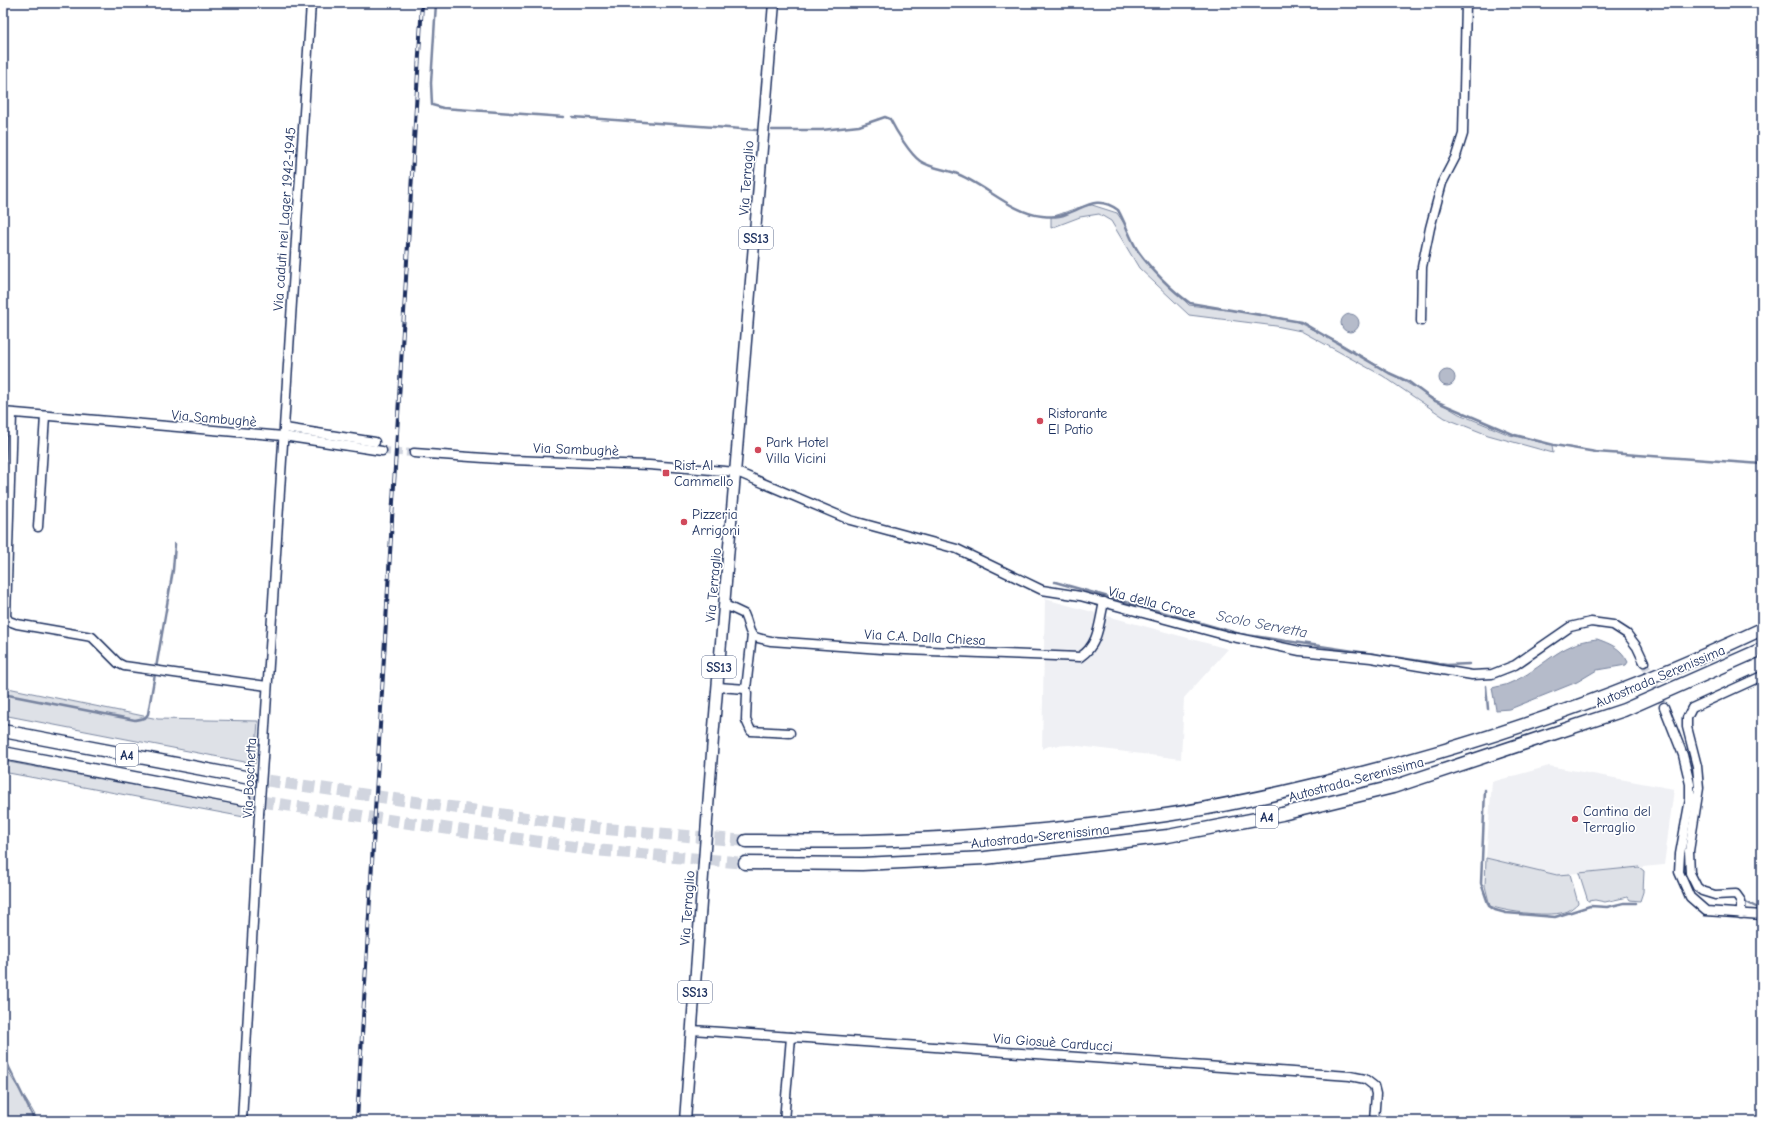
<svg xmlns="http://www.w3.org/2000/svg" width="1765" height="1124" font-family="'Comic Neue',sans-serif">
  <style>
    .built { fill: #eff0f4 }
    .green { fill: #dee1e7; stroke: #7c88a2 }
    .water { fill: #b5bbca; stroke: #77839f }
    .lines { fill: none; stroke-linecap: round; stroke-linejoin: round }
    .stream { stroke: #77839f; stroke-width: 2.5 }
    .minor-tunnel { stroke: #d1d5df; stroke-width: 8; stroke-dasharray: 8 4; stroke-linecap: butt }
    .highway-tunnel { stroke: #d1d5df; stroke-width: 12; stroke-dasharray: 12 6; stroke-linecap: butt }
    .minor-casing { stroke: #1b2f5e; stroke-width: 11 }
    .major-casing { stroke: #1b2f5e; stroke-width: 13 }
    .highway-casing { stroke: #1b2f5e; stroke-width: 15 }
    .minor { stroke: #fff; stroke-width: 8 }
    .major { stroke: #fff; stroke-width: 10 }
    .highway { stroke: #fff; stroke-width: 12 }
    .rail-casing { stroke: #1b2f5e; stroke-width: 4 }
    .rail { stroke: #fff; stroke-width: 2.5; stroke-dasharray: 8; stroke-linecap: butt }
    .minor-bridge-casing { stroke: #1b2f5e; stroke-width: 11; stroke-linecap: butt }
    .minor-bridge { stroke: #fff; stroke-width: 8 }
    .poi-dot { fill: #d1495b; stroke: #fff; stroke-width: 1.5 }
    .labels { text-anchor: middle; stroke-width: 3.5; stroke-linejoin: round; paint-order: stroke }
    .shield { fill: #fff; stroke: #5f6d8e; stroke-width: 1 }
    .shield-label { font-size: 13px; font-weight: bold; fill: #1b2f5e }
    .street-label { font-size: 14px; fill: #1b2f5e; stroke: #fff }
    .poi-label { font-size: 14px; fill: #1b2f5e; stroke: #fff; text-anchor: start }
    .water-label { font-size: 15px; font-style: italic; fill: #49597e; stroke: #fff }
  </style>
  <rect width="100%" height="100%" fill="#fff"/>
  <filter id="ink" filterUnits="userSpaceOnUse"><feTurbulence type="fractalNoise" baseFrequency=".025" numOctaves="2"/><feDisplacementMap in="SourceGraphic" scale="8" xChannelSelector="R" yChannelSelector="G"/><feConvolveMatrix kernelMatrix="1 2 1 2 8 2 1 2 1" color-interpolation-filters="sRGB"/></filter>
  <g filter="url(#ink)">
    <!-- built -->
    <g class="built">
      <path d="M 1045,599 L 1228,649 L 1184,698 L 1181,759 L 1071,745 L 1049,746 L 1042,749 Z"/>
      <path d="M 1549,766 L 1674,789 L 1664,865 L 1557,875 L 1486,858 L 1492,782 Z"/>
    </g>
    <!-- green -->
    <g class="green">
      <path d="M 1092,205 L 1117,213 L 1126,226 L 1136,249 L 1154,271 L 1189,305 L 1266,315 L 1295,321 L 1340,343 L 1459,414 L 1510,435 L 1552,445 L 1553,453 L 1488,435 L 1445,418 L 1383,376 L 1301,331 L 1276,326 L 1189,315 L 1139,268 L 1111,221 L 1099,214 L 1080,217 L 1051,228 L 1051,217 C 1065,213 1078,206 1092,205 Z"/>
      <path d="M 3,687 L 158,719 L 258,721 L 255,764 L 3,715 Z"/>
      <path d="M 3,761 L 246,806 L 244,817 L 3,772 Z"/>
      <path d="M 1486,858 L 1557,875 L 1570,874 L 1578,903 C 1575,906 1571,909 1568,911 C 1552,918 1506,912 1490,906 L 1485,886 Z"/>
      <path d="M 1639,867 L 1644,871 L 1643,892 L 1640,901 L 1630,900 L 1628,897 L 1605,902 L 1595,900 L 1588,901 L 1579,873 Z"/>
      <path d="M 3,1061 C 12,1082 28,1100 38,1121 L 3,1121 Z"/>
    </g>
    <!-- water -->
    <g class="water">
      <circle cx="1350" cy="323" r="9"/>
      <circle cx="1447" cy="378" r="8"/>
      <path d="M 1597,639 C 1611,644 1621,648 1628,662 L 1626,665 L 1597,670 L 1577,682 L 1510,709 L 1496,710 L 1492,688 C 1498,686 1505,686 1510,683 C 1544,669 1557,643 1597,639 Z"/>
    </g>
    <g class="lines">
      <!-- stream -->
      <g class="stream">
        <path d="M 436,3 L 431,83 L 432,105 L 443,108 L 564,117"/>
        <path d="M 573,117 L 756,130"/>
        <path d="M 772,130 L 822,130 L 859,126 L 885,117 L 890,119 C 896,131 910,154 920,161 C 930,168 944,169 955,173 C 983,183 1013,214 1042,216 C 1050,217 1059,217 1066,214 C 1086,207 1097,195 1118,210 C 1125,222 1131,241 1138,251 C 1150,268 1173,292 1190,303 L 1301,322 L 1389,373 L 1409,382 L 1433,400 L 1515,435 L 1554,445 L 1596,452 L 1762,464"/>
        <path d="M 1055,582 L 1240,634 L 1447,665 L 1469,664"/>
        <path d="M 1486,686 L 1488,709"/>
        <path d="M 3,694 L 135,720 L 145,718 L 148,714 L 173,570 L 175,544"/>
        <path d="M 1485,790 L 1481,883 L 1489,906 L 1495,910 L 1506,913 L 1555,917 L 1590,906 L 1607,907 L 1624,903 L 1636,903"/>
        <path d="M 1746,902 L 1762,910"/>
        <path d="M 3,1055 L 35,1121"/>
      </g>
      <!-- minor-tunnel -->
      <g class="minor-tunnel">
        <path d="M 382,451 L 414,453"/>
        <path d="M 1644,662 L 1664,707"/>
      </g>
      <!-- highway-tunnel -->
      <g class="highway-tunnel">
        <path d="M 250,778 L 596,828 L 746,841"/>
        <path d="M 244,799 L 595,850 L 745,863"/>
      </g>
      <!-- minor casing -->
      <g class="minor-casing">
        <g id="minor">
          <path d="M 1421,321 L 1422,267 L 1430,228 L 1442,183 L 1456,156 L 1463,134 L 1466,3"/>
          <path d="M 3,412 L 283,436 L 382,451"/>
          <path d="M 285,428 L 375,442"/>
          <path d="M 414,453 L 512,460 L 649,465 L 737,472 L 850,520 L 957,549 L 1042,590 L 1080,596 L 1228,636 L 1300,651 L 1371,658 L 1472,675 L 1492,674 L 1515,665 L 1570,627 L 1591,622 L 1613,625 L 1627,634 L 1637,647 L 1644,662"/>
          <path d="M 38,527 L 45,416"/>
          <path d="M 725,605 L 744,614 C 753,634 744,636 771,641 L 881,649 L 1080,657 C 1099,645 1099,623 1104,602"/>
          <path d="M 6,617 L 9,621 L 17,624 L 92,637 L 118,663 L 124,666 L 267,686"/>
          <path d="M 3,619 L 6,617 L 12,414"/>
          <path d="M 752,635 L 746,689 L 747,693 L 746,720 L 751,731 L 790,733"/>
          <path d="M 718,687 L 746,689"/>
          <path d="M 1664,707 L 1683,755 L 1690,784 L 1690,799 L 1680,854 L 1679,872 L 1690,897 L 1706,911 L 1762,915"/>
          <path d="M 263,758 L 311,3"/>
          <path d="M 1741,914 L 1741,901 L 1736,894 L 1715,895 L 1702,891 L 1697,887 L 1690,873 L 1689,851 L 1699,788 L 1697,766 L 1687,727 L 1687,718 L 1692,708 L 1762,676"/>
          <path d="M 692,1030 L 1350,1076 L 1365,1079 L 1374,1086 L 1376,1094 L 1374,1121"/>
          <path d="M 242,1121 L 259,814"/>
          <path d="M 784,1121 L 791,1037"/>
        </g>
      </g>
      <!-- major casing -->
      <g class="major-casing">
        <path id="major" d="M 685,1121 L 713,739 L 774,3"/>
      </g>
      <!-- highway casing -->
      <g class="highway-casing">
        <g id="highway">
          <path d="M 3,731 L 250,778"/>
          <path d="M 3,753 L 244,799"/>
          <path d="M 746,841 C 786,841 827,842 867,841 C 966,838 1067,830 1166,815 C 1219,807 1273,795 1326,782 C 1476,746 1622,695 1762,629"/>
          <path d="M 745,863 L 862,864 L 985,858 L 1168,836 L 1282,814 L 1393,787 L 1624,710 L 1762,649"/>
        </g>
      </g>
      <!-- minor -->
      <use href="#minor" class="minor"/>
      <!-- major -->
      <use href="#major" class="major"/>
      <!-- highway -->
      <use href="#highway" class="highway"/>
      <!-- rail casing -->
      <g class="rail-casing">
        <path id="rail" d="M 357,1121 L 422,3"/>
      </g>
      <!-- rail -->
      <use href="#rail" class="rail"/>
      <!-- minor-bridge casing -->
      <g class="minor-bridge-casing">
        <path id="minor-bridge" d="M 259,814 L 263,758"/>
      </g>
      <!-- minor-bridge -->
      <use href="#minor-bridge" class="minor-bridge"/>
    </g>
  </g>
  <!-- markers -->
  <g class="poi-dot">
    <circle cx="1040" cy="421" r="4"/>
    <circle cx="758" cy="450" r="4"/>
    <rect x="662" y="469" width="8" height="8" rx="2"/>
    <circle cx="684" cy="522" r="4"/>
    <circle cx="1575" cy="819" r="4"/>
  </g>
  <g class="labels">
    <!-- shield labels -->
    <g class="shield">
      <rect x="739" y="227" width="34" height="22" rx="3"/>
      <rect x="702" y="656" width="34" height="22" rx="3"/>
      <rect x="116" y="744" width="22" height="22" rx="3"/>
      <rect x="1256" y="806" width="22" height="22" rx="3"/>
      <rect x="678" y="981" width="34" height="22" rx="3"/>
    </g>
    <g class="shield-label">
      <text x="756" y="243">SS13</text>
      <text x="719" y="672">SS13</text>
      <text x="127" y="760">A4</text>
      <text x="1267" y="822">A4</text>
      <text x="695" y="997">SS13</text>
    </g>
    <!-- street labels -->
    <g class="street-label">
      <text transform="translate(746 178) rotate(-86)" y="5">Via Terraglio</text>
      <text transform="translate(284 219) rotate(-86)" y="5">Via caduti nei Lager 1942-1945</text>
      <text transform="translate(214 418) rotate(5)" y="5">Via Sambughè</text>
      <text transform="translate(576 449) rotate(2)" y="5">Via Sambughè</text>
      <text transform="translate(713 585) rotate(-85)" y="5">Via Terraglio</text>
      <text transform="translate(1152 602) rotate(15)" y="5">Via della Croce</text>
      <text transform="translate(925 637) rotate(3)" y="5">Via C.A. Dalla Chiesa</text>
      <text transform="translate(1660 676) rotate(-23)" y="5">Autostrada Serenissima</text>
      <text transform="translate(249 778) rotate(-87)" y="5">Via Boschetta</text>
      <text transform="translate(1356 779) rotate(-15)" y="5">Autostrada Serenissima</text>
      <text transform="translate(1040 836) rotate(-6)" y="5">Autostrada Serenissima</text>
      <text transform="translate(687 908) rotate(-86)" y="5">Via Terraglio</text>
      <text transform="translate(1053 1042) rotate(4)" y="5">Via Giosuè Carducci</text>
    </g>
    <!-- poi labels -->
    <g class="poi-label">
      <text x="1048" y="418">Ristorante<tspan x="1048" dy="16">El Patio</tspan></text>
      <text x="766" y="447">Park Hotel<tspan x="766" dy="16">Villa Vicini</tspan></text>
      <text x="674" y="470">Rist. Al<tspan x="674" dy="16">Cammello</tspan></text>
      <text x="692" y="519">Pizzeria<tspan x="692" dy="16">Arrigoni</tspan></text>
      <text x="1583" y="816">Cantina del<tspan x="1583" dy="16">Terraglio</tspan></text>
    </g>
    <!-- water labels -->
    <g class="water-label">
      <text transform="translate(1262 624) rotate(11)" y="5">Scolo Servetta</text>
    </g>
  </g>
  <!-- margin -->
  <rect width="1765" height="1124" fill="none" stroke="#fff" stroke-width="16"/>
  <rect x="8" y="8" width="1749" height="1108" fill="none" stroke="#1b2f5e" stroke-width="1.5" filter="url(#ink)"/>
</svg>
